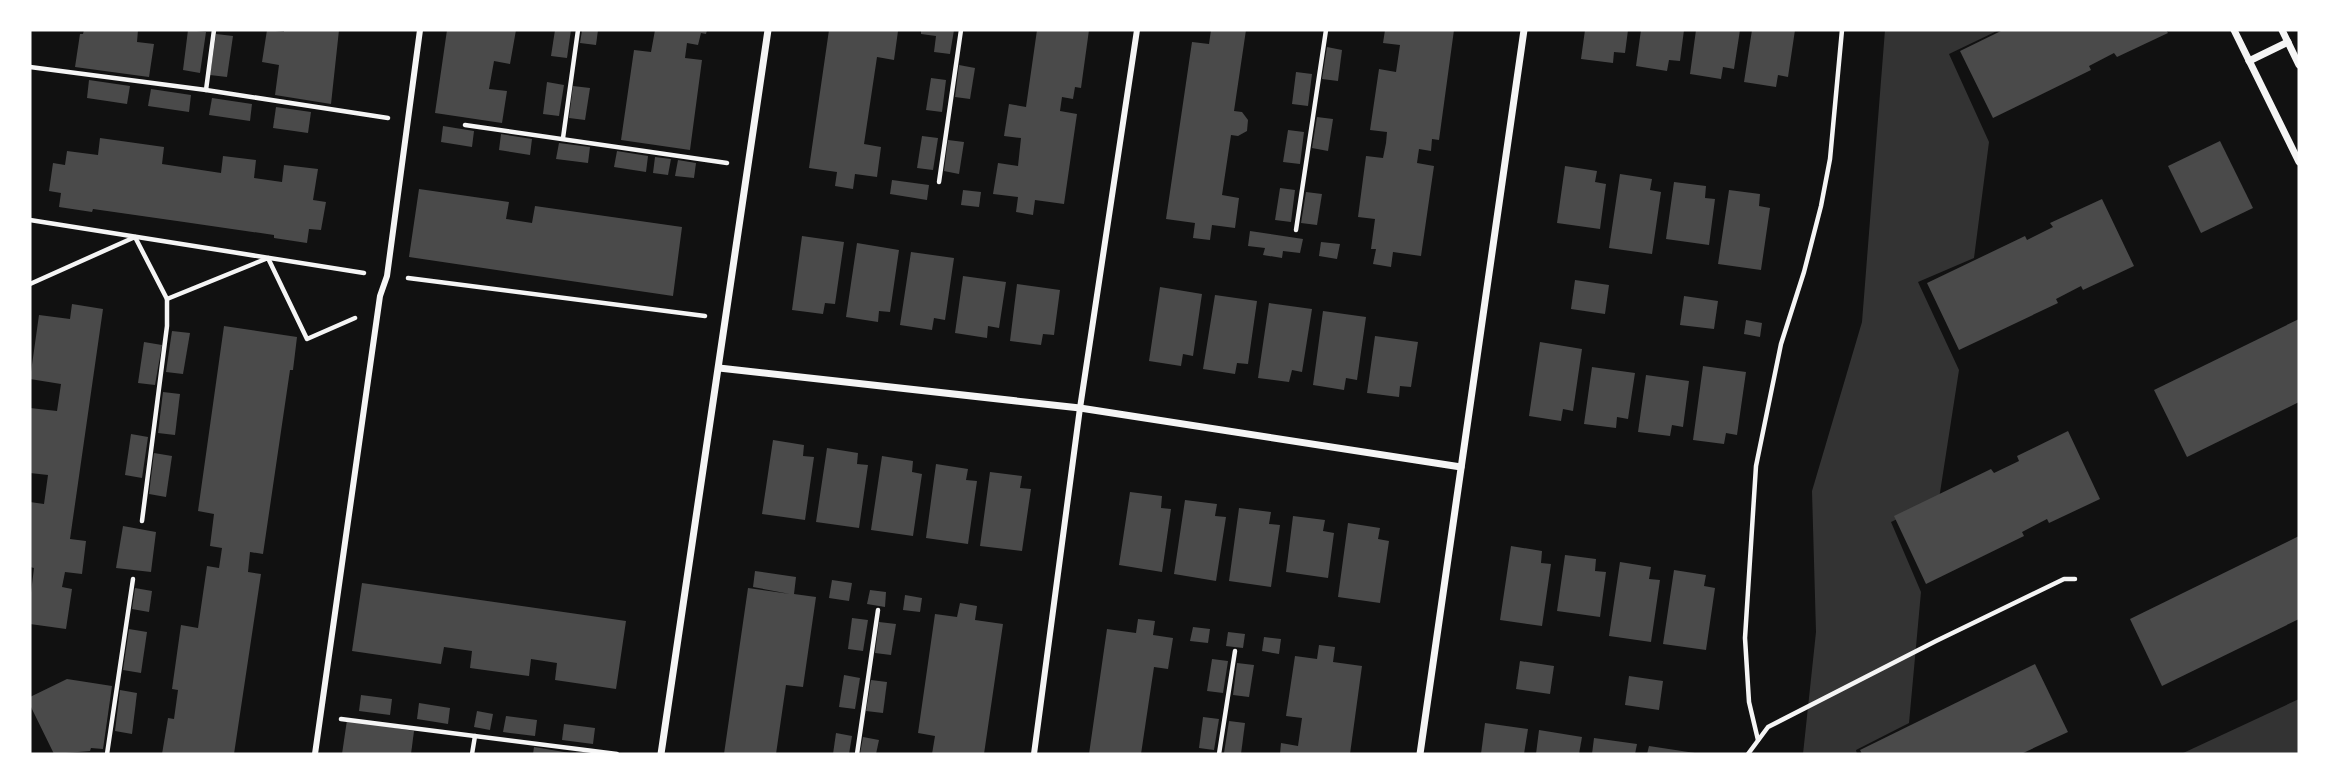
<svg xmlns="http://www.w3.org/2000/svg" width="2329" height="784" font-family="'Source Sans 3',sans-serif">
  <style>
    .water { fill: #333 }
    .building { fill: #4a4a4a }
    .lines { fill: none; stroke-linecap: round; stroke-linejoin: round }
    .path { stroke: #f5f5f5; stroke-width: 4.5 }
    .pedestrian { stroke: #f5f5f5; stroke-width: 6 }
    .minor { stroke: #f5f5f5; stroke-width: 7 }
  </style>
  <rect width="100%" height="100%" fill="#111"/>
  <!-- water -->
  <g class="water">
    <path d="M 1885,30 L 1999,30 L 1949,54 L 1989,142 L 1974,258 L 1918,282 L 1959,370 L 1939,499 L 1891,522 L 1921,592 L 1909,723 L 1856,750 L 1857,754 L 1803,754 L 1816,632 L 1812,491 L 1862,322 Z"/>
    <path d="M 2299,699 L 2299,754 L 2181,754 Z"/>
  </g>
  <!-- building -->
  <g class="building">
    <path d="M 84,30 L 138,30 L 137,42 L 154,44 L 149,77 L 75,67 L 80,34 L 83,34 Z"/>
    <path d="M 188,30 L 206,32 L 200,73 L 183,70 Z"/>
    <path d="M 267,30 L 284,32 L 284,30 L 339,30 L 331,104 L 275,95 L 279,65 L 262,62 Z"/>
    <path d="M 447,30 L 516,30 L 510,64 L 494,61 L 489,89 L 507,91 L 502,123 L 435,113 Z"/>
    <path d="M 555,30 L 571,30 L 567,58 L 551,56 Z"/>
    <path d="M 582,30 L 598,30 L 596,45 L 580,43 Z"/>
    <path d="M 655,30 L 707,30 L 706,34 L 701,33 L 698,45 L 687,43 L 685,58 L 702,60 L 690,150 L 621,140 L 634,50 L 651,52 Z"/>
    <path d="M 829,30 L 898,31 L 894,60 L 877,57 L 864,144 L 881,147 L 877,177 L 855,174 L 853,189 L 835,186 L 837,172 L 809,168 Z"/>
    <path d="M 921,30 L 954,30 L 950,54 L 934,52 L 936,36 L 921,34 Z"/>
    <path d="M 1037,30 L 1089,30 L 1081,88 L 1075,87 L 1073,99 L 1062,97 L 1060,111 L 1077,114 L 1064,204 L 1035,200 L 1033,215 L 1016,212 L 1018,197 L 993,194 L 998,163 L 1018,166 L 1021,138 L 1004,136 L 1009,104 L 1026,107 Z"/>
    <path d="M 1211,30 L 1246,30 L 1234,111 L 1242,112 L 1248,120 L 1247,131 L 1238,136 L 1231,135 L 1222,195 L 1239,198 L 1235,228 L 1212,225 L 1210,240 L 1193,238 L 1195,223 L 1166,219 L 1192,42 L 1209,44 Z"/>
    <path d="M 1385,30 L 1454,30 L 1439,140 L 1432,139 L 1431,151 L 1419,149 L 1417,163 L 1434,166 L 1421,256 L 1393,252 L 1391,267 L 1373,264 L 1376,249 L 1371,249 L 1375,219 L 1358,217 L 1366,156 L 1383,158 L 1386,143 L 1387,132 L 1370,130 L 1379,69 L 1396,72 L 1400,45 L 1383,43 Z"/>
    <path d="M 1585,30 L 1628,30 L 1625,53 L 1614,52 L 1613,63 L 1581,59 Z"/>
    <path d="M 1641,30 L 1684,30 L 1680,61 L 1669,60 L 1667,71 L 1636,66 Z"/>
    <path d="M 1696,30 L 1740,30 L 1734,69 L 1723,67 L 1721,79 L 1690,74 Z"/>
    <path d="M 1752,30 L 1795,30 L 1788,77 L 1778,75 L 1776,87 L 1744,82 Z"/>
    <path d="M 2003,30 L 2166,30 L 2168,33 L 2117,57 L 2114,53 L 2089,66 L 2091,70 L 1993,118 L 1960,51 Z"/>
    <path d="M 216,34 L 233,36 L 227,77 L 210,75 Z"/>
    <path d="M 1327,47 L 1342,50 L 1338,81 L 1322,79 Z"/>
    <path d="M 959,65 L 975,68 L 970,99 L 955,97 Z"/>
    <path d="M 1296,72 L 1312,74 L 1308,106 L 1292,104 Z"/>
    <path d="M 931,78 L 946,80 L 942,112 L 926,110 Z"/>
    <path d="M 89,80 L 130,86 L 127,104 L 87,98 Z"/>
    <path d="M 547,82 L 564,85 L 559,116 L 543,114 Z"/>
    <path d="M 573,86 L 590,88 L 585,120 L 569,118 Z"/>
    <path d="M 151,89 L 191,95 L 189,112 L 148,106 Z"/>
    <path d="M 212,98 L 252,104 L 250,121 L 209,115 Z"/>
    <path d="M 276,107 L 311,112 L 308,133 L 273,128 Z"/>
    <path d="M 1317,117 L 1333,119 L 1328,151 L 1312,148 Z"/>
    <path d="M 443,126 L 474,131 L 472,147 L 441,142 Z"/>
    <path d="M 1288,130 L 1304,132 L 1300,164 L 1283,162 Z"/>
    <path d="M 501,134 L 532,139 L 530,155 L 499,150 Z"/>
    <path d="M 922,136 L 938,138 L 933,170 L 917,168 Z"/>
    <path d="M 100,138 L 164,147 L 162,164 L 221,173 L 223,156 L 256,160 L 254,178 L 282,182 L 284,165 L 318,169 L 313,200 L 326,202 L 321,230 L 309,229 L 307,243 L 274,238 L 274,235 L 184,222 L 93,209 L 92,212 L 59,207 L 61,193 L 49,191 L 53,163 L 65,165 L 67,151 L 98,155 Z"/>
    <path d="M 948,140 L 964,142 L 959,174 L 944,171 Z"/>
    <path d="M 2220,141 L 2253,208 L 2201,233 L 2168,166 Z"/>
    <path d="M 559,143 L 590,147 L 588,163 L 556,159 Z"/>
    <path d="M 617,151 L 648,156 L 646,172 L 614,167 Z"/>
    <path d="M 655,157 L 671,159 L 668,175 L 653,173 Z"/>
    <path d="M 678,160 L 696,163 L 694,178 L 675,176 Z"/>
    <path d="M 1565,166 L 1597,171 L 1595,182 L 1606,184 L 1600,229 L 1557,223 Z"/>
    <path d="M 1620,174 L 1652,179 L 1650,190 L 1661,192 L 1652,254 L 1609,248 Z"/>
    <path d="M 892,180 L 929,185 L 927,200 L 890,194 Z"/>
    <path d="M 1674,182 L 1706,186 L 1705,198 L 1715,199 L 1709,245 L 1666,239 Z"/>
    <path d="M 1280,188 L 1295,190 L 1291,222 L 1275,220 Z"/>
    <path d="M 419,189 L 509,202 L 506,219 L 532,223 L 535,206 L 682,227 L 673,296 L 409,257 Z"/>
    <path d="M 963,190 L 981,192 L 979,207 L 961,205 Z"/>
    <path d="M 1729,190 L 1760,194 L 1759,206 L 1770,208 L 1761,270 L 1718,264 Z"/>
    <path d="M 1306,192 L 1322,194 L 1317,225 L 1301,223 Z"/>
    <path d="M 2102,199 L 2134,266 L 2083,290 L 2081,286 L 2056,299 L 2058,303 L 1959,350 L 1927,283 L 2025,236 L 2027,240 L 2053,227 L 2050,223 Z"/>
    <path d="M 1250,231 L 1303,239 L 1300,253 L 1283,251 L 1282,258 L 1263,255 L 1265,248 L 1248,246 Z"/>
    <path d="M 802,236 L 844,242 L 835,304 L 825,303 L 823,314 L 792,310 Z"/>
    <path d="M 1321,242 L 1340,244 L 1337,259 L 1319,256 Z"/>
    <path d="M 857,243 L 899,250 L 890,312 L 879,311 L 878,322 L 846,317 Z"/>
    <path d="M 911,252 L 954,258 L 945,320 L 934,318 L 932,330 L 900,325 Z"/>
    <path d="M 963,276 L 1006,282 L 999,328 L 988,326 L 987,338 L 955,333 Z"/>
    <path d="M 1575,280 L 1609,285 L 1605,314 L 1571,309 Z"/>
    <path d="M 1017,284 L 1060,290 L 1054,335 L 1043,334 L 1041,345 L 1010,341 Z"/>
    <path d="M 1160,287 L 1202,294 L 1193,356 L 1183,354 L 1181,366 L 1149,361 Z"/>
    <path d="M 1215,295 L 1257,301 L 1248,364 L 1237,363 L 1235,374 L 1203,369 Z"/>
    <path d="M 1684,296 L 1718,301 L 1714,329 L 1680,325 Z"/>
    <path d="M 1269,303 L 1312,309 L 1302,372 L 1292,370 L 1289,382 L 1258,378 Z"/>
    <path d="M 72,304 L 103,309 L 70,539 L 86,541 L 82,574 L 65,572 L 62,587 L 72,589 L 66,629 L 30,624 L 30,601 L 34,568 L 30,567 L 30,502 L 44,504 L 48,475 L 30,473 L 30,408 L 57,411 L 61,384 L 30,379 L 39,315 L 70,319 Z"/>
    <path d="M 1323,311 L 1366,317 L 1357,380 L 1346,378 L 1344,390 L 1313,385 Z"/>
    <path d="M 2299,319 L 2299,402 L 2187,457 L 2154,390 Z"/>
    <path d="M 1746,320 L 1762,323 L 1760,337 L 1744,334 Z"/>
    <path d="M 224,326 L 297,337 L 293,370 L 290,370 L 263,554 L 250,552 L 248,572 L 261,574 L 234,754 L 162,754 L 168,718 L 174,719 L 178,690 L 172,689 L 181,625 L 198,628 L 207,566 L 219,568 L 222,548 L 210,546 L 214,514 L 198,511 Z"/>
    <path d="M 172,331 L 190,333 L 183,374 L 166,372 Z"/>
    <path d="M 1375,336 L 1418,342 L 1411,387 L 1400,386 L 1399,397 L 1367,393 Z"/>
    <path d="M 144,342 L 162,345 L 155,385 L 138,383 Z"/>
    <path d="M 1540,342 L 1582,349 L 1573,411 L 1563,409 L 1561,421 L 1529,416 Z"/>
    <path d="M 1703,366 L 1746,372 L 1737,435 L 1726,433 L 1724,444 L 1693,440 Z"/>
    <path d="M 1592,367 L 1635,373 L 1628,419 L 1617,417 L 1616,428 L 1584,424 Z"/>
    <path d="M 1646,375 L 1689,381 L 1683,427 L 1672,425 L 1670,436 L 1638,432 Z"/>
    <path d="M 163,392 L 180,394 L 175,435 L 158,433 Z"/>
    <path d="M 2068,431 L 2100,499 L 2049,523 L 2047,519 L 2022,532 L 2024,536 L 1926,584 L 1894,516 L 1991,469 L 1994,473 L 2019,461 L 2017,456 Z"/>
    <path d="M 131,434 L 148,437 L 142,478 L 125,475 Z"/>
    <path d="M 773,440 L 804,445 L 803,456 L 814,457 L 805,520 L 762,514 Z"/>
    <path d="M 827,448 L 858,453 L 857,464 L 868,465 L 859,528 L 816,522 Z"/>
    <path d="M 154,453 L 172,456 L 166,497 L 149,494 Z"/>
    <path d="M 882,456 L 913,461 L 912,472 L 922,474 L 913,536 L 871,530 Z"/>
    <path d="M 936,464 L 968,469 L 966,480 L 977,481 L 968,544 L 926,538 Z"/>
    <path d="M 990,472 L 1022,476 L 1020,488 L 1031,489 L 1022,551 L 980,546 Z"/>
    <path d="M 1130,492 L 1162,496 L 1161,508 L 1171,509 L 1162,572 L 1119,565 Z"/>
    <path d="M 1185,500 L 1217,504 L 1215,516 L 1226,517 L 1216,581 L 1174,574 Z"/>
    <path d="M 1239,508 L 1271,512 L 1269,524 L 1280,525 L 1271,587 L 1229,581 Z"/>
    <path d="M 1293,516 L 1325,520 L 1323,531 L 1334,533 L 1328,578 L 1286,572 Z"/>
    <path d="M 1348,523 L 1380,528 L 1378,539 L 1389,541 L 1380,603 L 1338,597 Z"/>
    <path d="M 123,526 L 156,532 L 151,572 L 116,568 Z"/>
    <path d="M 2299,536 L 2299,619 L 2162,686 L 2130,619 Z"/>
    <path d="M 1511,546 L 1542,551 L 1541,563 L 1551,564 L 1542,626 L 1500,620 Z"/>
    <path d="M 1565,555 L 1596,559 L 1595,571 L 1606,572 L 1600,617 L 1557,611 Z"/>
    <path d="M 1620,562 L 1651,567 L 1649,579 L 1660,580 L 1651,642 L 1609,636 Z"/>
    <path d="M 1674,570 L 1706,575 L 1704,586 L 1715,588 L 1706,650 L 1663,644 Z"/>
    <path d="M 755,571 L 796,577 L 794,594 L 816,597 L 803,687 L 786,685 L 776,754 L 724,754 L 748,588 L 790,594 L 753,587 Z"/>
    <path d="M 832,580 L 852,583 L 849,601 L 829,598 Z"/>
    <path d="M 362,583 L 626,621 L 616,689 L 555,680 L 557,663 L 531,659 L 529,676 L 470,668 L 472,651 L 444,647 L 441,664 L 352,651 Z"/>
    <path d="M 135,588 L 152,591 L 149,612 L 132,609 Z"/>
    <path d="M 870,590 L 886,592 L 885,607 L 867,604 Z"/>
    <path d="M 905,595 L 922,598 L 920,612 L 903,610 Z"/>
    <path d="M 960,603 L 977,606 L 975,620 L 1003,624 L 984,754 L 932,754 L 935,736 L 918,733 L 935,614 L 957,617 Z"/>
    <path d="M 852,618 L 868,620 L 863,651 L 848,649 Z"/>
    <path d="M 1138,619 L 1155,621 L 1153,635 L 1173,638 L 1168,669 L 1154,667 L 1141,754 L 1089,754 L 1107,629 L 1136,633 Z"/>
    <path d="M 879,622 L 896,624 L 891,655 L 875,653 Z"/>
    <path d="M 1193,627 L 1210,629 L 1208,643 L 1190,641 Z"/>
    <path d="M 129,629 L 147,632 L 141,673 L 123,670 Z"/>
    <path d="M 1228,632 L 1245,634 L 1243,648 L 1226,646 Z"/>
    <path d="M 1264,637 L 1281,639 L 1279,654 L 1262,651 Z"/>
    <path d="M 1319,645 L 1335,647 L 1333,662 L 1362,666 L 1350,754 L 1280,754 L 1281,743 L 1298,746 L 1302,718 L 1286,716 L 1295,656 L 1317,659 Z"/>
    <path d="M 1212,659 L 1228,661 L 1223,693 L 1207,691 Z"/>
    <path d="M 1520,661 L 1554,666 L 1550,694 L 1516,689 Z"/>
    <path d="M 1237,663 L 1254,665 L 1249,697 L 1233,695 Z"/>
    <path d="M 2035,664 L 2068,732 L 2021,754 L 1862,754 L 1860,750 Z"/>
    <path d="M 844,675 L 860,678 L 855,709 L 839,707 Z"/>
    <path d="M 1629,676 L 1663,681 L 1659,710 L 1625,705 Z"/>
    <path d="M 67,679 L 112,686 L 103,749 L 91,748 L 90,751 L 54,754 L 30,705 L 30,697 Z"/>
    <path d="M 871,680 L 887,682 L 883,713 L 866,711 Z"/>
    <path d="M 120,690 L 137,693 L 132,734 L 115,731 Z"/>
    <path d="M 361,695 L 392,699 L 390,715 L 359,711 Z"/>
    <path d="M 419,703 L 450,708 L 448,724 L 417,719 Z"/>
    <path d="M 477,711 L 493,714 L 490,730 L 474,727 Z"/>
    <path d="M 506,716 L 537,720 L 535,736 L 503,732 Z"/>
    <path d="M 1203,717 L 1219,719 L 1214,750 L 1199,748 Z"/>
    <path d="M 347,720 L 414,731 L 411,754 L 342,754 Z"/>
    <path d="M 1229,721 L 1245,723 L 1241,754 L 1224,753 Z"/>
    <path d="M 1485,723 L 1528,729 L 1524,754 L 1481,754 Z"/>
    <path d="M 564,724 L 595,728 L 593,744 L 562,740 Z"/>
    <path d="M 1539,730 L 1582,737 L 1579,754 L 1536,754 Z"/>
    <path d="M 836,733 L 852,736 L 849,754 L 833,754 Z"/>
    <path d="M 863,737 L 879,740 L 876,754 L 860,754 Z"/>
    <path d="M 1594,738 L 1637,744 L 1635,754 L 1592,754 Z"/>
    <path d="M 1649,746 L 1695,753 L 1695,754 L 1647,754 Z"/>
    <path d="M 534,747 L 570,753 L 570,754 L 533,754 Z"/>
  </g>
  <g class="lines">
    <!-- path -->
    <g class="path">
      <path d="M 30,67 L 206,90 L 214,30"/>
      <path d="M 206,90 L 388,118"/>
      <path d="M 465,125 L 727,163"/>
      <path d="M 563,138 L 578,30"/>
      <path d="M 939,182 L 961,30"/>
      <path d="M 30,220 L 364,273"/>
      <path d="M 1296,230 L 1326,30"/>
      <path d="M 408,278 L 705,316"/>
      <path d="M 30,284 L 135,237 L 167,299 L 268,258 L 307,339 L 355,318"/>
      <path d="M 142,521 L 167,326 L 167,299"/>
      <path d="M 341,719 L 617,754"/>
      <path d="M 1758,740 L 1749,702 L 1745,638 L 1756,466 L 1781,344 L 1804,272 L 1821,206 L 1830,159 L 1842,30"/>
      <path d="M 107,754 L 133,579"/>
      <path d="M 472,754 L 475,736"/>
      <path d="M 857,754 L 878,610"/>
      <path d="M 1219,754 L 1235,651"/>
      <path d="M 1748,754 L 1768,727 L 1936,641 L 2064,579 L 2075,579"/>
    </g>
    <!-- pedestrian -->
    <g class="pedestrian">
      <path d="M 315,754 L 380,296 L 387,276 L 420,30"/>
      <path d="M 1034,754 L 1080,408 L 1137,30"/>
    </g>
    <!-- minor -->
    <g class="minor">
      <path d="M 2234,30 L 2299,162"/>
      <path d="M 2282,30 L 2299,65"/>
      <path d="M 2249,61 L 2288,42"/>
      <path d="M 719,368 L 1080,408 L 1461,467"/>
      <path d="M 661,754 L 768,30"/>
      <path d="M 1420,754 L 1524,30"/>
    </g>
  </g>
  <!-- border -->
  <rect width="2329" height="784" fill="none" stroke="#ffffff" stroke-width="63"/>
</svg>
